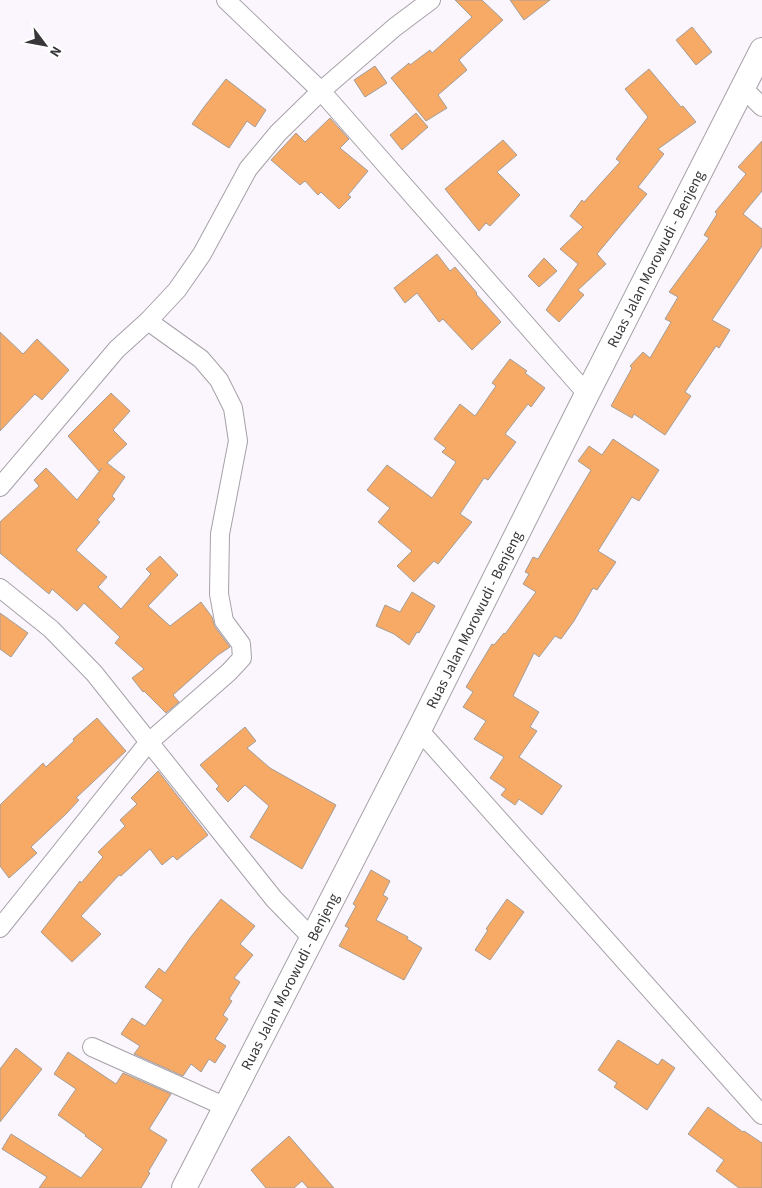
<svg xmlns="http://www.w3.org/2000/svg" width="762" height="1188" font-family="'Source Sans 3',sans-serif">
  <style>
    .building { fill: #f6aa66; stroke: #a49d97 }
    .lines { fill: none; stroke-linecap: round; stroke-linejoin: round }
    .street-casing { stroke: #a6a1a8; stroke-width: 20 }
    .secondary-casing { stroke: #a6a1a8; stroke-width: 26 }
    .street { stroke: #fff; stroke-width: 18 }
    .secondary { stroke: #fff; stroke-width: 24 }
    .labels { text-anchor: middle; stroke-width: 4; stroke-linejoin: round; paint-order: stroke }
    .street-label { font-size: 15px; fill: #383639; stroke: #fff }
  </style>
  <rect width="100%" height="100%" fill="#fbf6fd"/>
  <!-- building -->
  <g class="building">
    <path d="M 455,0 L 482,0 L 503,20 L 459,60 L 467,70 L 438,95 L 447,108 L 426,121 L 391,78 L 409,63 L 410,65 L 430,50 L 432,53 L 472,17 Z"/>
    <path d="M 510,0 L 550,0 L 524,20 Z"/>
    <path d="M 692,27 L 712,52 L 696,65 L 676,40 Z"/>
    <path d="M 375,66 L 387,83 L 365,97 L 354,80 Z"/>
    <path d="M 649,69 L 681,107 L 683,106 L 696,122 L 658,149 L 664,154 L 638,187 L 647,194 L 597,254 L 606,264 L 578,290 L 584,295 L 559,322 L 546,310 L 578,264 L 560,249 L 583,227 L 570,216 L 582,200 L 584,202 L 620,162 L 616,159 L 648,117 L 625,89 Z"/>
    <path d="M 226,79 L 266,110 L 255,127 L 247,121 L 229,148 L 192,124 L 204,107 Z"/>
    <path d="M 416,113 L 428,127 L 402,150 L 390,135 Z"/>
    <path d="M 330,118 L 349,139 L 340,148 L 368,171 L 348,195 L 351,197 L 339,209 L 321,192 L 318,195 L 305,181 L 300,185 L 271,160 L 296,133 L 305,142 Z"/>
    <path d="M 503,140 L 517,155 L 497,172 L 520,195 L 490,226 L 486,223 L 479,231 L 445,189 Z"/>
    <path d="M 762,141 L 762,191 L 743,214 L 762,229 L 762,246 L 712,320 L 730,330 L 719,348 L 716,346 L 685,392 L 691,396 L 665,435 L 634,414 L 632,418 L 611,406 L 632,368 L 630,366 L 643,352 L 650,358 L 671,322 L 665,319 L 678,297 L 669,292 L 709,238 L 704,235 L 717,214 L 715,212 L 746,174 L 738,167 Z"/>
    <path d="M 437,254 L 450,271 L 455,267 L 477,293 L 476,294 L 501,322 L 472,350 L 443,319 L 439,322 L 417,293 L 405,303 L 394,288 Z"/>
    <path d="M 544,258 L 557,271 L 539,287 L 528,276 Z"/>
    <path d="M 0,332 L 23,354 L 37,339 L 69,370 L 42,400 L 35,394 L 0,431 Z"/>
    <path d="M 510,359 L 527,371 L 525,373 L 545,388 L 531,407 L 528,404 L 505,434 L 516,442 L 488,480 L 484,478 L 460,514 L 472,522 L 438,564 L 434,561 L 414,582 L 397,566 L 412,551 L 378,522 L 390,508 L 367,490 L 387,465 L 432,498 L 456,462 L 442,452 L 446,448 L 434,439 L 460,404 L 475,416 L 496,386 L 492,383 Z"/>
    <path d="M 111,393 L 130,411 L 113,430 L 127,444 L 107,463 L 125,477 L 112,496 L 115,499 L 97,520 L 100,522 L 76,550 L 107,577 L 98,587 L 121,609 L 151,574 L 146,569 L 160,556 L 178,575 L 148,606 L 170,626 L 201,602 L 212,617 L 215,627 L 230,647 L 218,655 L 173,695 L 179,702 L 166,713 L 144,691 L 143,692 L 132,678 L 144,669 L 115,643 L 120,637 L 84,603 L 77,611 L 52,589 L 49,594 L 0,553 L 0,522 L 39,486 L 34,480 L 46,468 L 77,500 L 102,468 L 99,471 L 68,436 Z"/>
    <path d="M 613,439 L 659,470 L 639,501 L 632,497 L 598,551 L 616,562 L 597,590 L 593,588 L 574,621 L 561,639 L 555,636 L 539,657 L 534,653 L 513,696 L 539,712 L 530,727 L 537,731 L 519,757 L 562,786 L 542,815 L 519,799 L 515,805 L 501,795 L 506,789 L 490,778 L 504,757 L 474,739 L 486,721 L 463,707 L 473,692 L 466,687 L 492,644 L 494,645 L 504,633 L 505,634 L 536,592 L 523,584 L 529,574 L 525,572 L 533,557 L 538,559 L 591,470 L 578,461 L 589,446 L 602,455 Z"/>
    <path d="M 412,592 L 435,606 L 419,633 L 417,632 L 409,645 L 394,634 L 376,626 L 385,605 L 400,612 Z"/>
    <path d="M 0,613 L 28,633 L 11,657 L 0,649 Z"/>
    <path d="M 97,718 L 126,751 L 76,798 L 79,800 L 66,814 L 31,847 L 37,853 L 9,878 L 0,866 L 0,805 L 43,763 L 46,767 L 74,741 L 73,739 Z"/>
    <path d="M 245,727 L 256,741 L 247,748 L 270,768 L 336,805 L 302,869 L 250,837 L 269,806 L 245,785 L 228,802 L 216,789 L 219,786 L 200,765 Z"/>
    <path d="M 158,771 L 208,835 L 177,860 L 173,856 L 162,865 L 150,849 L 121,876 L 119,875 L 81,916 L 101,934 L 72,962 L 41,932 L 80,881 L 81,883 L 103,857 L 98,852 L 125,826 L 120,820 L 137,804 L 131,798 Z"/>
    <path d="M 371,870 L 390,881 L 383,895 L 388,898 L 376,920 L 408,937 L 407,939 L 422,948 L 404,980 L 339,946 L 349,928 L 345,926 L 356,906 L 353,904 Z"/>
    <path d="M 221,899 L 255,926 L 240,944 L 253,955 L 234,978 L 240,982 L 229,999 L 232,1001 L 223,1015 L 228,1019 L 215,1039 L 226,1046 L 215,1063 L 209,1059 L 201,1072 L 191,1064 L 183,1076 L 134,1054 L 140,1046 L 121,1034 L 132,1018 L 145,1026 L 163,1000 L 145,987 L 159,968 L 165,973 L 190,938 Z"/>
    <path d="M 507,899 L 524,912 L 490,960 L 475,950 L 488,930 L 486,929 Z"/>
    <path d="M 618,1040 L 658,1065 L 662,1059 L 675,1068 L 647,1110 L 614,1087 L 617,1083 L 598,1070 Z"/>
    <path d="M 16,1048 L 42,1069 L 0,1122 L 0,1069 Z"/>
    <path d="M 68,1052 L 116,1084 L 123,1073 L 171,1094 L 149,1129 L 167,1140 L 148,1172 L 150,1173 L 141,1188 L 39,1188 L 47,1177 L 2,1149 L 11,1134 L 81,1178 L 103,1149 L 85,1136 L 86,1135 L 58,1115 L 76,1089 L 54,1074 Z"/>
    <path d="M 708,1107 L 743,1132 L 744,1131 L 762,1143 L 762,1188 L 739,1188 L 716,1171 L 724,1160 L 688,1134 Z"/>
    <path d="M 289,1136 L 334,1188 L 308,1188 L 302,1181 L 294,1188 L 266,1188 L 251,1170 Z"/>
  </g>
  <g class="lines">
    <!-- street casing -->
    <g class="street-casing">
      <g id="street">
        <path d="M 226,0 L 321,91 L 587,394"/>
        <path d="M 743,88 L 762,107"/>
        <path d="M 0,487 L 117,349 L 148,321 L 177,290 L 202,254 L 248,169 L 278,133 L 321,91 L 395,27 L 431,0"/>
        <path d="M 0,588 L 51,629 L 94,673 L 274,899 L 312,938"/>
        <path d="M 419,730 L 762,1115"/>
        <path d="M 0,928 L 148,743 L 229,672 L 242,658 L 241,644 L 224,621 L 219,594 L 220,534 L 238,441 L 233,408 L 219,380 L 201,359 L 148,321"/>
        <path d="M 92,1047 L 226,1107"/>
      </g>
    </g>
    <!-- secondary casing -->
    <g class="secondary-casing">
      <g id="secondary">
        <path id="s1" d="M 184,1188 L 419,730 L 587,394 L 762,50"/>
      </g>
    </g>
    <!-- street -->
    <use href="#street" class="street"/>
    <!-- secondary -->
    <use href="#secondary" class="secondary"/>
  </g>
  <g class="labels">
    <!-- street labels -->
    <g class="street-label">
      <text dy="5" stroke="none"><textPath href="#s1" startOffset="1042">Ruas Jalan Morowudi - Benjeng</textPath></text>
      <text dy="5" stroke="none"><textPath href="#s1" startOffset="638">Ruas Jalan Morowudi - Benjeng</textPath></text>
      <text dy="5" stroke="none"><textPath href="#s1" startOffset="232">Ruas Jalan Morowudi - Benjeng</textPath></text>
    </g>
  </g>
  <!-- north arrow -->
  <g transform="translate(45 45) rotate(122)" stroke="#ffffff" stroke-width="4" paint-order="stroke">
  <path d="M0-4L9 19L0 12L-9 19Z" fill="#383639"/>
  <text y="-8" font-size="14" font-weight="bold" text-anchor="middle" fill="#383639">N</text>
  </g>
</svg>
